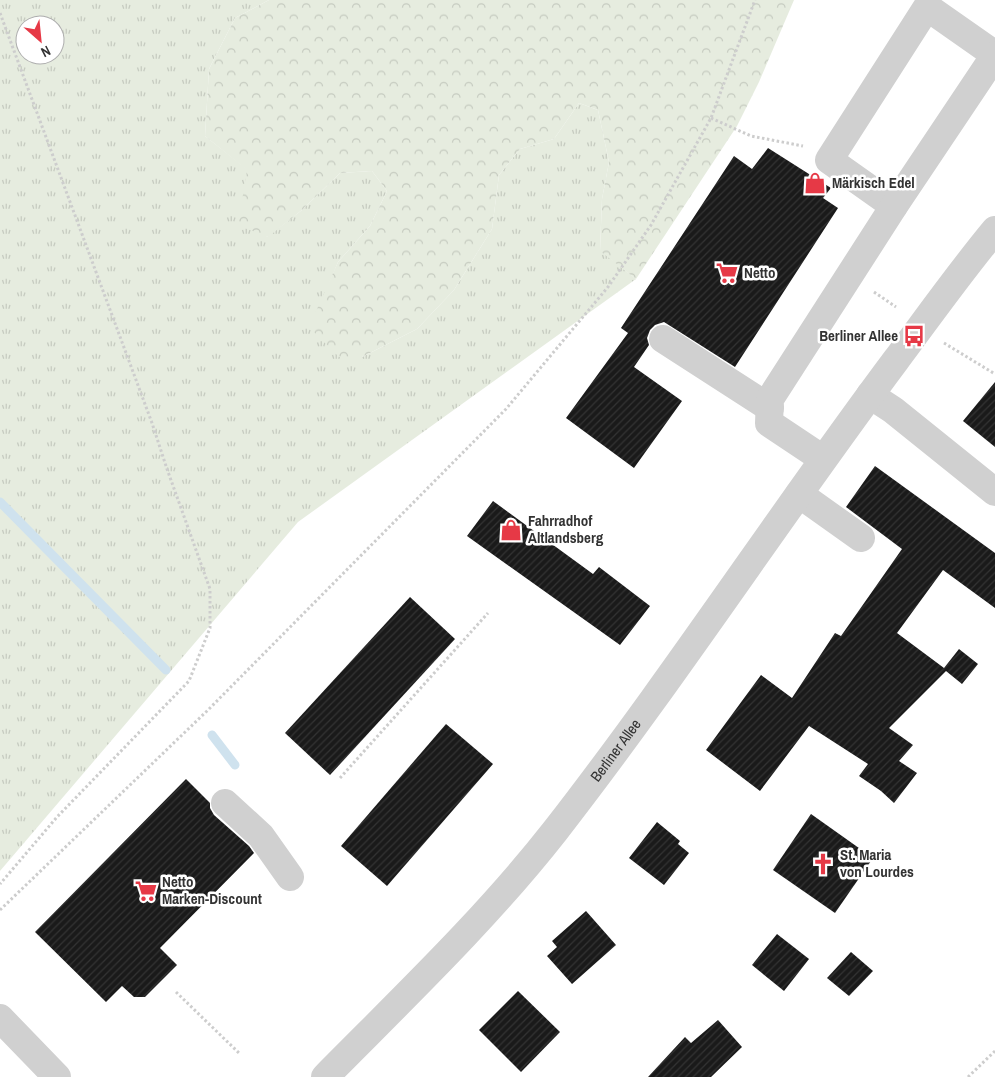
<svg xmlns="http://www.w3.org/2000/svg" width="995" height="1077" font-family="'Archivo Narrow',sans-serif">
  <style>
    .grass { fill: url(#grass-tufts); fill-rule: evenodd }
    .forest { fill: url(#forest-crowns) }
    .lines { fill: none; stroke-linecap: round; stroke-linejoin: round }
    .stream { stroke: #cfe2ee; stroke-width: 9 }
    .building { fill: url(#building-hatch) }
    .path { stroke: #cdcdcd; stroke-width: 3; stroke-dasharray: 2.5 2.5; stroke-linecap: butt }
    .minor { stroke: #d0d0d0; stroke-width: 28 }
    .labels { text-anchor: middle; stroke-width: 5; stroke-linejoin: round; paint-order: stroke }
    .poi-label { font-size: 15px; font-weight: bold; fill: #333; stroke: #fff; text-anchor: start }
    .street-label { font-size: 15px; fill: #333; stroke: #fff }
  </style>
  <defs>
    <pattern id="grass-tufts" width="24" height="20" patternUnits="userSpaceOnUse" patternTransform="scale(1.25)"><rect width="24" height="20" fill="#e6ecdf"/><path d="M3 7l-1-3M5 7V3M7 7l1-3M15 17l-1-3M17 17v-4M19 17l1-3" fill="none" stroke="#c6cbc0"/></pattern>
    <pattern id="forest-crowns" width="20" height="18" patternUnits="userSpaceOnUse" patternTransform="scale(1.25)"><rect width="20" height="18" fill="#e6ecdf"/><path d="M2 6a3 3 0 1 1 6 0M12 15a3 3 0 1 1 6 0" fill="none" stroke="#c6cbc0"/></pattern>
    <pattern id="building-hatch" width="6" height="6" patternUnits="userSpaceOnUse" patternTransform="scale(1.25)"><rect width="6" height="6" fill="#1a1a1a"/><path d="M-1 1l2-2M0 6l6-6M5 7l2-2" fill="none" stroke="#333"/></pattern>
  </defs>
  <rect width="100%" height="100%" fill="#fff"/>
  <!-- grass -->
  <path class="grass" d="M 0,0 L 269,0 L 235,18 L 209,69 L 205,136 L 248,170 L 267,237 L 302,210 L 340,173 L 372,171 L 387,191 L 370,226 L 338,262 L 326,291 L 362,357 L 417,329 L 454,290 L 492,229 L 499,175 L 520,149 L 554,139 L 579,103 L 598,110 L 609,162 L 602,199 L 600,250 L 636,279 L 298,522 L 0,871 ZM 25,25 L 55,25 L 55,55 L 25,55 Z"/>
  <!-- forest -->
  <path class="forest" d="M 269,0 L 794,0 L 759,82 L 737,126 L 636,279 L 600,251 L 602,199 L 609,162 L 598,110 L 579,103 L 554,139 L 520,149 L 499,175 L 492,229 L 454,290 L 417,329 L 362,357 L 339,357 L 309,327 L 338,262 L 370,226 L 387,191 L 372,171 L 340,173 L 302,210 L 268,237 L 238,225 L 247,170 L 205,136 L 209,69 L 235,18 Z"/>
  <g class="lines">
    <!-- stream -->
    <g class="stream">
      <path d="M 0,502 L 166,670"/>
      <path d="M 212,735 L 235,765"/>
    </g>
  </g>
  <!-- building -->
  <g class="building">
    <path d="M 768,148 L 831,188 L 823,198 L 838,208 L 735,367 L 664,322 L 655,325 L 650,330 L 647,338 L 649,345 L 634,367 L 682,401 L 634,468 L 566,418 L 628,333 L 621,328 L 734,156 L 752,169 Z"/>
    <path d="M 995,382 L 995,447 L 963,421 Z"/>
    <path d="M 875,466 L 995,553 L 995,608 L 943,570 L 897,633 L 944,668 L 959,649 L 978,664 L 962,684 L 946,671 L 889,728 L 913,745 L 899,761 L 917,773 L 894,803 L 881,791 L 859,776 L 868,764 L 809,726 L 760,791 L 706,750 L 761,675 L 792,698 L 835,633 L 841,636 L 902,549 L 846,507 Z"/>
    <path d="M 493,501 L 593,574 L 599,567 L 650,606 L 620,645 L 467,536 Z"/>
    <path d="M 410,597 L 455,639 L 330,775 L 285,733 Z"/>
    <path d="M 446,724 L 493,764 L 387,886 L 341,846 Z"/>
    <path d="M 186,779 L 210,803 L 210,808 L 214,815 L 249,846 L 254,853 L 160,948 L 177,965 L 145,997 L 134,997 L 122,986 L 106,1002 L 35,932 Z"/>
    <path d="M 811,814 L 873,858 L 835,913 L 773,870 Z"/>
    <path d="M 657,822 L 680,841 L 678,844 L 689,853 L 664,885 L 629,858 Z"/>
    <path d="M 586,911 L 616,945 L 572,984 L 547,956 L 557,947 L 552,941 Z"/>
    <path d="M 777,934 L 809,959 L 784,991 L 752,965 Z"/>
    <path d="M 851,952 L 873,971 L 849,996 L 827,978 Z"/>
    <path d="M 518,991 L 560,1032 L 521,1072 L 479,1030 Z"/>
    <path d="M 718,1020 L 742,1047 L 711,1077 L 648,1077 L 685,1037 L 691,1043 Z"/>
  </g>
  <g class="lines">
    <!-- path -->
    <g class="path">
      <path d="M 0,13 L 152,423 L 167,469 L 210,589 L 210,628 L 189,681 L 57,817 L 0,884"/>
      <path d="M 711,118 L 751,136 L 803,146"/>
      <path d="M 874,292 L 896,307"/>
      <path d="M 944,343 L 995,374"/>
      <path d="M 340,778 L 488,613"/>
      <path d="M 0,910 L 208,710 L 506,409 L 608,287 L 651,225 L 711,118 L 755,0"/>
      <path d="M 176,992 L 240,1054"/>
      <path d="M 968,1077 L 995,1051"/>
    </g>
    <!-- minor -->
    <g class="minor">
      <path d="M 894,206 L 829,160 L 927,7 L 994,54"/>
      <path d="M 663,339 L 770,408"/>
      <path d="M 870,395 L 893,410 L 995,492"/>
      <path d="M 823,459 L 769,423 L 770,399 L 894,206 L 995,55"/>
      <path d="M 799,494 L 861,538"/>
      <path d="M 225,803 L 261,836 L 290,877"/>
      <path d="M 0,1018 L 57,1077"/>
      <path id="s1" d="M 325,1077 C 404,997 486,919 555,831 C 674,678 780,515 896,360 C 929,316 960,272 995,230"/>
    </g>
  </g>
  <!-- icons -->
  <defs>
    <g id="shop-bare" transform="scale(1.725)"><path d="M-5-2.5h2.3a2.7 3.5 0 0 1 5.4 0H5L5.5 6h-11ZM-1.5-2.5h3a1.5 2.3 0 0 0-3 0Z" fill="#e63946" stroke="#fff" stroke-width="2.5" paint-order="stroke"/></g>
    <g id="supermarket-bare" transform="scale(1.725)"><path d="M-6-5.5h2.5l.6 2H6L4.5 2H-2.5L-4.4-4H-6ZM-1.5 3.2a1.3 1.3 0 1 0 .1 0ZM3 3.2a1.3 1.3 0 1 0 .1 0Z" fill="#e63946" stroke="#fff" stroke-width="2.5" paint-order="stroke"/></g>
    <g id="bus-bare" transform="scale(1.725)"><path d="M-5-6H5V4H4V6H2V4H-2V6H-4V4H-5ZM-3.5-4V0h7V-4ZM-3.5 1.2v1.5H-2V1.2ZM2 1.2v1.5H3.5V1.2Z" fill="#e63946" stroke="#fff" stroke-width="2.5" paint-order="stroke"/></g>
    <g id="church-bare" transform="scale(1.725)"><path d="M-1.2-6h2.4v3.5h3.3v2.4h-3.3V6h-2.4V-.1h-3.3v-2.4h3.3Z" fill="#e63946" stroke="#fff" stroke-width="2.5" paint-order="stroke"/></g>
  </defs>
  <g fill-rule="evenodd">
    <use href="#shop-bare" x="815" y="183"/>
    <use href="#supermarket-bare" x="727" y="273"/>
    <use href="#bus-bare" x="914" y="336"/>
    <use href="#shop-bare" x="511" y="530"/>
    <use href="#church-bare" x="823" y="864"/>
    <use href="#supermarket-bare" x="146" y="891"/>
  </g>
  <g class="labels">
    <!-- poi labels -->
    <g class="poi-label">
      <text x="832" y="188">Märkisch Edel</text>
      <text x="744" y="278">Netto</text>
      <text x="898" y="341" text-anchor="end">Berliner Allee</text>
      <text x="528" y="526">Fahrradhof<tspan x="528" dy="17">Altlandsberg</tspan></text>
      <text x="840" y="860">St. Maria<tspan x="840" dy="17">von Lourdes</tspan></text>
      <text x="162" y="887">Netto<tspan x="162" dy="17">Marken-Discount</tspan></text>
    </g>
    <!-- street labels -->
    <g class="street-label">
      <text dy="5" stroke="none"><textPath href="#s1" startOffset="438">Berliner Allee</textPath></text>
    </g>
  </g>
  <!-- north arrow -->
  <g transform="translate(40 40) rotate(153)"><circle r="24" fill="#ffffff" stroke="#adadad"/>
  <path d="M0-4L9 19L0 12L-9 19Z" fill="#e63946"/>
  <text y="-8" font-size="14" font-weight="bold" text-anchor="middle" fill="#333333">N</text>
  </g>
</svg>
